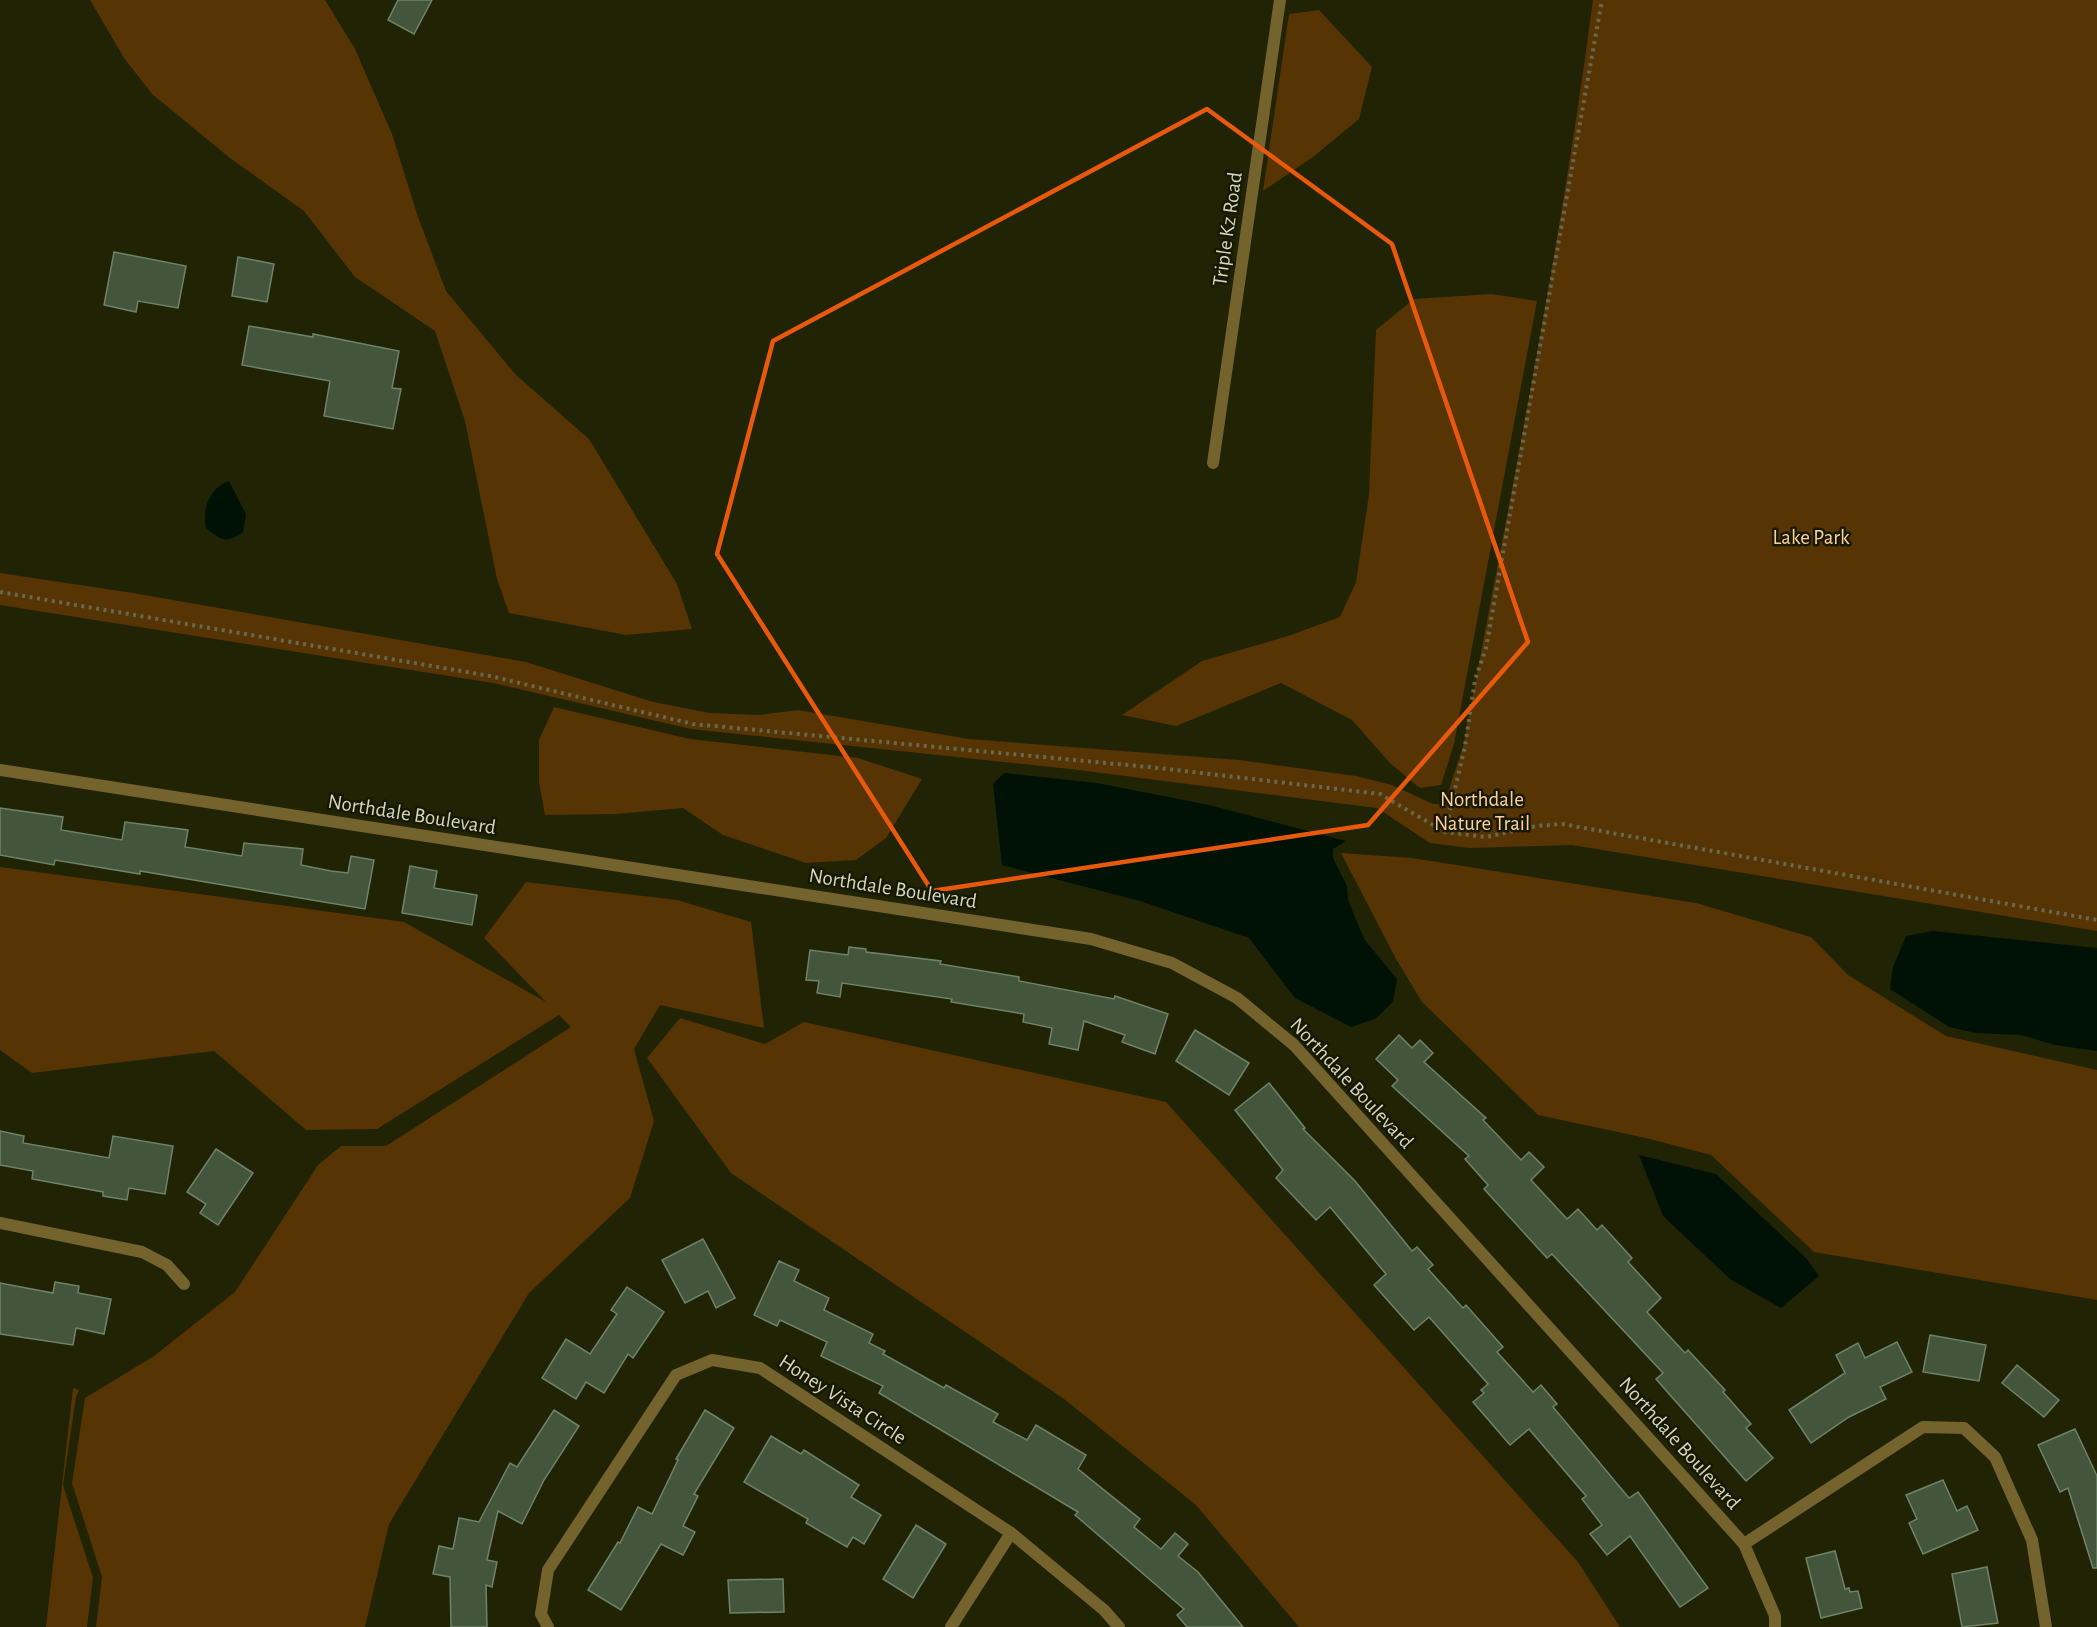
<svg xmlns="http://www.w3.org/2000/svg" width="2097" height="1627" font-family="'Alegreya Sans',sans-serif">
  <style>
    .green { fill: #573403 }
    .water { fill: #001206 }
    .building { fill: #43563c; stroke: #6e8367; stroke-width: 1.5 }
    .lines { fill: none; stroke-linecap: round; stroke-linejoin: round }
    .path { stroke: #66684f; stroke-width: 4; stroke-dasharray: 3 4.5; stroke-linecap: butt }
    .street { stroke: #75632d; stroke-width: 12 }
    .marked { fill: none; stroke: #e8590c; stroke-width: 4.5; stroke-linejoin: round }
    .labels { text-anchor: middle; stroke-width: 5; stroke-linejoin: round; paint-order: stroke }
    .street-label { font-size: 21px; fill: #d3d6c4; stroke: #171a00 }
    .park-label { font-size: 21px; fill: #fecf9e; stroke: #171a00 }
  </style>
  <rect width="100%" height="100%" fill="#212305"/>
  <!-- green -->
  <g class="green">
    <path d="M 90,0 L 325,0 L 355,49 L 392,134 L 418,217 L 446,291 L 516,375 L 589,439 L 677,584 L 692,629 L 626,635 L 509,613 L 497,579 L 465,421 L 435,331 L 355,277 L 304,211 L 230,158 L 152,94 L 124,58 Z"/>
    <path d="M 1593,0 L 2097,0 L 2097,931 L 1572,845 L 1469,848 L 1430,843 L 1377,808 L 1070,769 L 691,729 L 493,683 L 0,605 L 0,573 L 133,593 L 526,662 L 653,702 L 710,713 L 759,715 L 798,710 L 969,739 L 1239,760 L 1356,776 L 1392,785 L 1433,804 L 1444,804 L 1463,747 C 1510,499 1560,250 1593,0 Z"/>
    <path d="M 1319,10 L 1372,67 L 1359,119 L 1313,157 L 1263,191 L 1289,14 Z"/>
    <path d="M 1491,294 L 1537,301 L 1454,744 L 1441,785 L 1421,788 L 1416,785 L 1390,763 L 1352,720 L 1281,683 L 1176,726 L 1122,715 L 1202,661 L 1288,636 L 1340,617 L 1356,582 L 1369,494 L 1376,330 L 1414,299 Z"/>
    <path d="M 554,707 L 690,739 L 858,758 L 922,779 L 886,838 L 856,860 L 806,863 L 723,835 L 683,808 L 616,814 L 545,815 L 539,782 L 539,740 Z"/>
    <path d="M 1341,853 L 1412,858 L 1696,903 L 1811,937 L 1848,975 L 1946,1036 L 2097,1070 L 2097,1300 L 1814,1252 L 1711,1155 L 1646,1138 L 1538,1115 L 1422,1002 L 1396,959 Z"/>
    <path d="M 0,867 L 404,922 L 546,1002 L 484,938 L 526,882 L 677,900 L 751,922 L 764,1028 L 660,1005 L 634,1049 L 654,1121 L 630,1198 L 529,1293 L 389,1524 L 365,1627 L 96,1627 L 102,1577 L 72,1483 L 85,1398 L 154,1356 L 235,1292 L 318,1165 L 341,1146 L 386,1146 L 571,1027 L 559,1015 L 377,1129 L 306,1130 L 214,1051 L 32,1073 L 0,1050 Z"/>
    <path d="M 680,1018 L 765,1044 L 804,1022 L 1166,1102 L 1578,1562 L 1620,1627 L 1299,1627 L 1196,1505 L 1064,1399 L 731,1173 L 647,1058 Z"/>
    <path d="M 73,1388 L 79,1390 L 76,1397 L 63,1485 L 93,1578 L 87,1627 L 46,1627 Z"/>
  </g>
  <!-- water -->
  <g class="water">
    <path d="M 229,481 L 246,514 L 243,532 C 227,544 220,540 206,528 C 202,507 210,488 229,481 Z"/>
    <path d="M 1004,773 L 1097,783 L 1209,805 L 1346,841 L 1333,849 L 1333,858 L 1347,886 L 1348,900 L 1364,939 L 1397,979 L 1393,1002 L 1375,1019 L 1351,1027 L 1295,998 L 1249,938 L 1140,901 L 1002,865 L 993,784 Z"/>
    <path d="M 1933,931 L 2097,948 L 2097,1051 L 2055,1045 L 2021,1035 L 1976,1033 L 1949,1027 L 1890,989 L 1893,967 L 1906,936 Z"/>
    <path d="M 1639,1155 L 1716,1174 L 1807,1259 L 1819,1276 L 1781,1308 L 1730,1279 L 1663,1216 Z"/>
  </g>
  <!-- building -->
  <g class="building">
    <path d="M 398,0 L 432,0 L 414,34 L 388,20 Z"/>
    <path d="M 114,252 L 186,266 L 178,308 L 138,301 L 136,312 L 104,305 Z"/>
    <path d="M 238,257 L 274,264 L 267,302 L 232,296 Z"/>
    <path d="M 249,326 L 313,337 L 313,334 L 399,351 L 392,388 L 401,389 L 393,429 L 324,416 L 330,381 L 242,365 Z"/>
    <path d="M 0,808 L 63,817 L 61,830 L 122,840 L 125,822 L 188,830 L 185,847 L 242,856 L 244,843 L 303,849 L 301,865 L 331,871 L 348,873 L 351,856 L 374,860 L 365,909 L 140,871 L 140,874 L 55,860 L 54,865 L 0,855 Z"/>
    <path d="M 410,866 L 437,871 L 434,888 L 477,895 L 472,925 L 402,913 Z"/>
    <path d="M 849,947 L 866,949 L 866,952 L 941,961 L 940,964 L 1019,977 L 1019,981 L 1114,999 L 1115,996 L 1168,1014 L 1155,1054 L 1122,1042 L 1125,1035 L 1084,1021 L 1078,1050 L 1049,1044 L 1052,1028 L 1023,1022 L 1024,1014 L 951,1002 L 952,999 L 842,983 L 840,997 L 817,993 L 819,981 L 806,980 L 810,950 L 848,955 Z"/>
    <path d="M 1195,1030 L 1249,1063 L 1229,1095 L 1176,1061 Z"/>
    <path d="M 1399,1035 L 1412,1048 L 1420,1040 L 1433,1053 L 1424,1062 L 1486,1118 L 1483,1120 L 1521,1160 L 1529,1152 L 1544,1167 L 1531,1180 L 1567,1219 L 1578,1209 L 1597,1230 L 1602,1225 L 1632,1258 L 1628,1262 L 1661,1298 L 1647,1312 L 1685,1353 L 1688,1350 L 1725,1390 L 1723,1392 L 1751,1424 L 1746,1428 L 1773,1458 L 1746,1481 L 1656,1379 L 1663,1373 L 1552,1254 L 1547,1258 L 1484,1189 L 1488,1185 L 1465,1159 L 1469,1156 L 1392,1086 L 1398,1080 L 1376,1059 Z"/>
    <path d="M 1269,1083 L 1305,1128 L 1303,1129 L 1355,1181 L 1412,1251 L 1417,1247 L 1433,1265 L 1428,1269 L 1463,1308 L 1466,1305 L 1503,1347 L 1497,1352 L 1533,1392 L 1541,1385 L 1557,1404 L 1553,1407 L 1629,1498 L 1638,1492 L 1708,1588 L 1680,1607 L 1630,1536 L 1607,1555 L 1590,1534 L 1602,1525 L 1582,1499 L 1586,1496 L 1529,1429 L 1510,1445 L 1473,1402 L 1484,1393 L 1481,1390 L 1488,1384 L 1429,1317 L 1414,1330 L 1374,1285 L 1386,1274 L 1330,1207 L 1316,1220 L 1276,1178 L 1283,1170 L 1235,1110 Z"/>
    <path d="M 0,1131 L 24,1136 L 23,1143 L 109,1158 L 113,1136 L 173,1146 L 165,1194 L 129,1188 L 127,1200 L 103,1196 L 103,1192 L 32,1179 L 33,1171 L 0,1165 Z"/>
    <path d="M 216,1149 L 253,1173 L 218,1225 L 200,1213 L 206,1204 L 187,1192 Z"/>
    <path d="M 703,1239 L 735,1298 L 716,1308 L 708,1291 L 685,1303 L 662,1260 Z"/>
    <path d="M 779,1261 L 799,1270 L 794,1281 L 829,1298 L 824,1310 L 873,1334 L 869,1343 L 885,1351 L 883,1354 L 944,1388 L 946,1385 L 998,1414 L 993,1422 L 1027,1440 L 1036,1425 L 1086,1455 L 1078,1469 L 1140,1519 L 1134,1527 L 1161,1549 L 1175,1533 L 1188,1544 L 1178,1556 L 1198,1572 L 1243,1627 L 1187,1627 L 1177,1615 L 1184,1609 L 1075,1515 L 1078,1512 L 879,1393 L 883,1386 L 821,1356 L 827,1342 L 780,1320 L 777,1326 L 754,1315 Z"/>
    <path d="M 55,1282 L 79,1286 L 78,1293 L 111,1299 L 104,1334 L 76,1328 L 73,1345 L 0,1334 L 0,1283 L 53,1293 Z"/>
    <path d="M 627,1287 L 664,1312 L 633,1358 L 628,1354 L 604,1393 L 586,1382 L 576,1399 L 542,1378 L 566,1339 L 590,1354 L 617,1314 L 611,1310 Z"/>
    <path d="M 1930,1335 L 1986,1345 L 1979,1381 L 1923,1372 Z"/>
    <path d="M 1897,1342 L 1912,1372 L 1880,1387 L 1886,1399 L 1849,1417 L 1811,1443 L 1789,1410 L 1845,1373 L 1836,1355 L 1858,1343 L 1865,1358 Z"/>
    <path d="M 2017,1365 L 2059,1400 L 2044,1417 L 2002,1383 Z"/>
    <path d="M 554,1410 L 579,1426 L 544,1480 L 522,1524 L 498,1511 L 487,1560 L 497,1562 L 492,1587 L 486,1585 L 487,1627 L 451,1627 L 450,1577 L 433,1574 L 439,1546 L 453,1549 L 459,1518 L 479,1522 L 510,1463 L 517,1467 Z"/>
    <path d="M 705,1410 L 734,1428 L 694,1494 L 698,1496 L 683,1526 L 695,1532 L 683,1555 L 661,1544 L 621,1610 L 588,1590 L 618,1542 L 620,1543 L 638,1507 L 652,1514 L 678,1460 L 676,1459 Z"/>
    <path d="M 2075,1429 L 2097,1476 L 2097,1568 L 2093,1568 L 2068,1488 L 2060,1492 L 2038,1445 Z"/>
    <path d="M 771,1436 L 801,1454 L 804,1450 L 859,1485 L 851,1497 L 881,1515 L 864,1544 L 853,1537 L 847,1547 L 806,1523 L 808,1519 L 744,1482 Z"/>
    <path d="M 1943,1480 L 1957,1511 L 1967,1506 L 1978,1530 L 1923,1554 L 1909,1523 L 1917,1519 L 1906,1495 Z"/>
    <path d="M 916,1525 L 946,1544 L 913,1598 L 883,1579 Z"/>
    <path d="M 1835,1551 L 1845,1589 L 1849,1588 L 1850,1592 L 1858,1591 L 1862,1608 L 1821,1618 L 1806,1558 Z"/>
    <path d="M 1987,1567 L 1998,1623 L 1962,1627 L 1952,1574 Z"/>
    <path d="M 783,1579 L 784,1612 L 730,1613 L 728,1580 Z"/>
  </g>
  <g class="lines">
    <!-- path -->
    <g class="path">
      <path d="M 0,592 L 490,676 L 693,724 L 1159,768 L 1380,794 L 1445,832 L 1486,837 L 1537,826 L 1562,824 L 2097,920"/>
      <path d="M 1445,832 L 1465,746 L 1475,680 L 1486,648 L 1602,0"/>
    </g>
    <!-- street -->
    <g class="street">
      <path d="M 1213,463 L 1280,0"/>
      <path d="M 0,770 L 1091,939 L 1172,963 L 1237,998 L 1294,1045 L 1744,1544 L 1775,1616 L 1775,1627"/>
      <path d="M 0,1223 L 142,1252 L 167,1265 L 184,1284"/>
      <path d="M 1744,1544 L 1923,1427 L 1964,1428 L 1995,1457 L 2032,1540 L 2046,1627"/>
      <path d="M 548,1627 L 541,1614 L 548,1570 L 676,1375 L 712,1360 L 760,1368 L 1011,1533 L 1104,1610 L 1119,1627"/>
      <path d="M 951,1627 L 1011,1533"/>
    </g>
  </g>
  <!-- marked area -->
  <path class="marked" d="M 1207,109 L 1392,244 L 1528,642 L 1368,825 L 932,891 L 717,554 L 773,341 Z"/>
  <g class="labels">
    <!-- street labels -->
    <g class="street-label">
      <text transform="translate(1227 229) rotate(-82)" y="7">Triple Kz Road</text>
      <text transform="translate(412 814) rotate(9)" y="7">Northdale Boulevard</text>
      <text transform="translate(893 888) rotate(9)" y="7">Northdale Boulevard</text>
      <text transform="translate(1352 1083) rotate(47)" y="7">Northdale Boulevard</text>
      <text transform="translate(843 1399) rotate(33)" y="7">Honey Vista Circle</text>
      <text transform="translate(1680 1443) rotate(48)" y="7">Northdale Boulevard</text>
    </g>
    <!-- park labels -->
    <g class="park-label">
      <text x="1811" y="544">Lake Park</text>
      <text x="1482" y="806">Northdale<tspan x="1482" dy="24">Nature Trail</tspan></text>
    </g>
  </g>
</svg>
